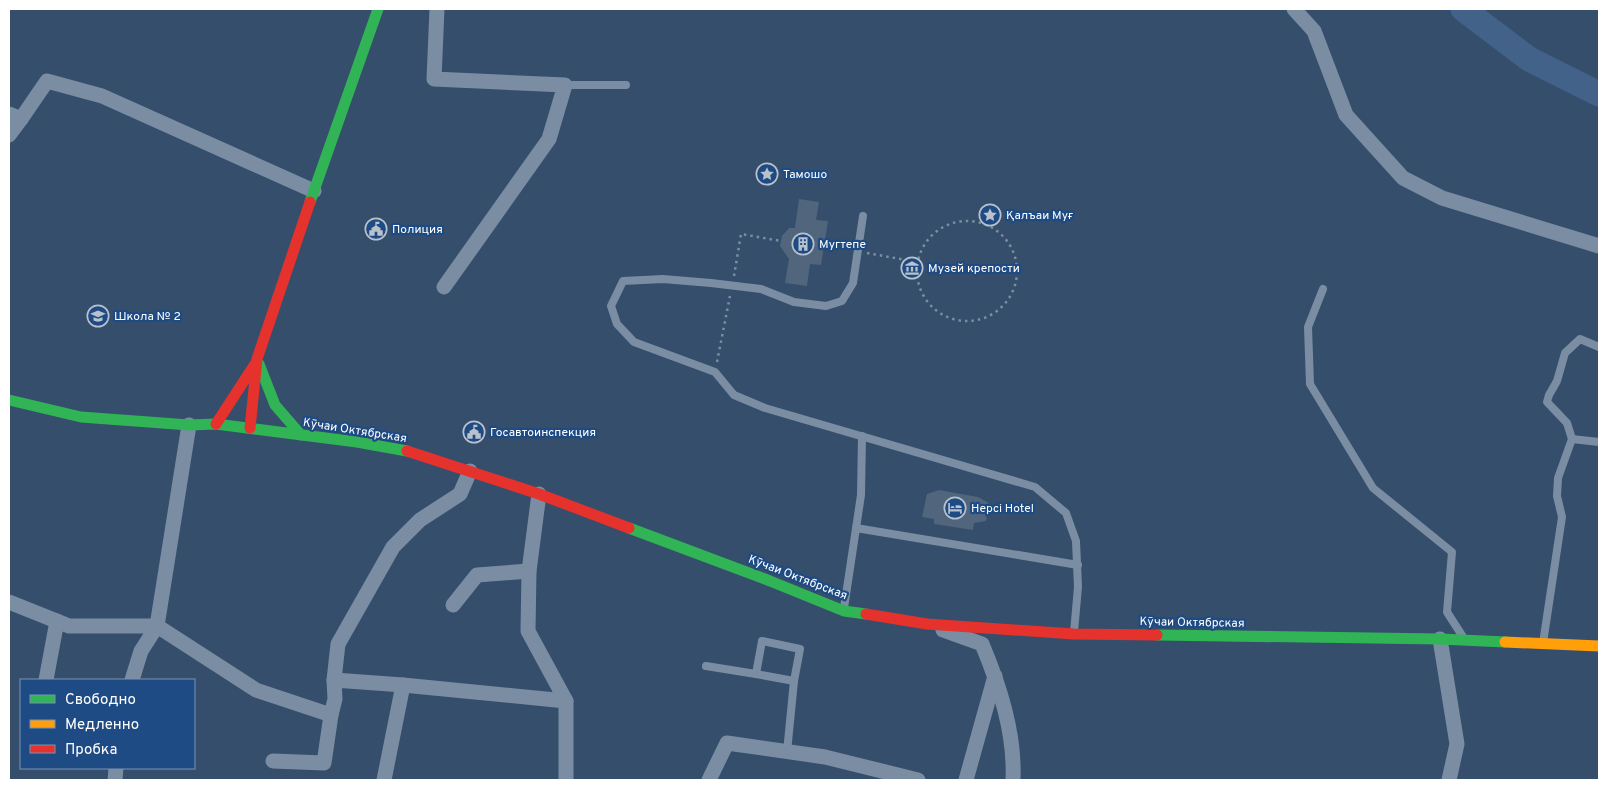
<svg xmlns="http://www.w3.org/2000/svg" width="1608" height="789" font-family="Overpass,sans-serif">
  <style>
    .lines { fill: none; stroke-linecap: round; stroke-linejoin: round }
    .river { stroke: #42628a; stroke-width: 25 }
    .building { fill: #51657d }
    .path { stroke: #7b8da2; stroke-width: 2.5; stroke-dasharray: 2.5 4; stroke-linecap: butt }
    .lane { stroke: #7b8da2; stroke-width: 8 }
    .street { stroke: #7b8da2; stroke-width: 15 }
    .fast { stroke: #30b455; stroke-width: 11 }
    .slow { stroke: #ff9f0a; stroke-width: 11 }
    .jam { stroke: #e5322d; stroke-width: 11 }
    .labels { text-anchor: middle; stroke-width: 4.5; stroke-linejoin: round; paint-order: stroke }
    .poi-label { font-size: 12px; fill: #fff; stroke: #1e4b83; text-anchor: start }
    .street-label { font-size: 12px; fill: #fff; stroke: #1e4b83 }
  </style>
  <rect width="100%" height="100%" fill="#354e6c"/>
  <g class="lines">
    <!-- river -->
    <path class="river" d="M 1463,9 L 1529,59 L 1599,94"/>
  </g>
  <!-- building -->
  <g class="building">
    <path d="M 799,199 L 819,202 L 816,220 L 828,221 L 821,265 L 810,264 L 807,286 L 785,283 L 789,259 L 780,246 L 782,236 L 789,228 L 795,228 Z"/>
    <path d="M 939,490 L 978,497 L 989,503 L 986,521 L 974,523 L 973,530 L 934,524 L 934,519 L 922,517 L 927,494 Z"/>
  </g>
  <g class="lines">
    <!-- path -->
    <g class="path">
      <circle cx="967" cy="271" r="50"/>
      <path d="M 867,253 L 917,262"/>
      <path d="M 734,276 L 741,234 L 781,241"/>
      <path d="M 717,362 L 730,296"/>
    </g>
    <!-- lane -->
    <g class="lane">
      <path d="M 565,85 L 626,85"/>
      <path d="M 863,216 L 853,283 L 842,301 L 826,306 L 794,302 L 761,289 L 711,283 L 663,279 L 623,281 L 611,306 L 617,324 L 634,342 L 715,372 L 734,395 L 765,408 L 1035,487 L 1066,513 L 1076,541 L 1078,587 L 1074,632"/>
      <path d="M 1323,289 L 1308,327 L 1310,384 L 1373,488 L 1452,552 L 1447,612 L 1463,637"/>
      <path d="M 1572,439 L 1599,442"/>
      <path d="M 856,528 L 1078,565"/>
      <path d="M 844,608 L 861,495 L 862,436"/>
      <path d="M 1543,643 L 1562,517 L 1557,496 L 1558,478 L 1572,439 L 1567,423 L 1547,402 L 1549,395 L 1557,381 L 1565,353 L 1580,339 L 1599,347"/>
      <path d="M 706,666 L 756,674 L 762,641 L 800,649 L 794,681 L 787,752"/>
      <path d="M 756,674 L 794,681"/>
    </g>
    <!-- street -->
    <g class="street">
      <path d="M 437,9 L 434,79 L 565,85 L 549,139 L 444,287"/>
      <path d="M 1294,9 L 1314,31 L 1346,115 L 1403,178 L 1442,198 L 1599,246"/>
      <path d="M 9,114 L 21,119 L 9,135"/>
      <path d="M 21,119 L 47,81 L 102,96 L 314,191"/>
      <path d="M 189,425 L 157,626 L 256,690 L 331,715 L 335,699 L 334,680 L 403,685 L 566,701 L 528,631 L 529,571 L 539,494"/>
      <path d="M 9,602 L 69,626 L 157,626"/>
      <path d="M 453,605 L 477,575 L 529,571"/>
      <path d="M 943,630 L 982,644 C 1000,687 1015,733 1013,780"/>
      <path d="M 1440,639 L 1457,744 L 1449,780"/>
      <path d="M 46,680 L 57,621"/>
      <path d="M 132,680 L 141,651 L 157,626"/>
      <path d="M 334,680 L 338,644 L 393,547 L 420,520 L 460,494 L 470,471"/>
      <path d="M 273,761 L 324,763 L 331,715"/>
      <path d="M 115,780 L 116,768"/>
      <path d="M 384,780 L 403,685"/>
      <path d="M 566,780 L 566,701"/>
      <path d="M 709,780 L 727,743 L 825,757 L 918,780"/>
      <path d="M 966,780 L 995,676"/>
    </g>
    <!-- fast -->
    <g class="fast">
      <path d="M 310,202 L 378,9"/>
      <path d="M 259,364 L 275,405 L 301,435"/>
      <path d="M 9,400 L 81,417 L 189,425 L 216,424 L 357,442 L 407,451"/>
      <path d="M 629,528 L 770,581 L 844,611 L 866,614"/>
      <path d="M 1157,635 L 1440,639 L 1505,642"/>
    </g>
    <!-- slow -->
    <path class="slow" d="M 1505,642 L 1599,646"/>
    <!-- jam -->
    <g class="jam">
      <path d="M 216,424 L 255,364"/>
      <path d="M 250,428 L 257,359 L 310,202"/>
      <path d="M 407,451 L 539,494 L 629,528"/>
      <path d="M 866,614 L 927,624 L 1074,634 L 1157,635"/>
    </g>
  </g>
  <!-- icons -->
  <defs>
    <g id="sight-ring" transform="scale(1.125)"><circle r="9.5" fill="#1e4b83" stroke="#b8c1cc" stroke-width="1.5"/><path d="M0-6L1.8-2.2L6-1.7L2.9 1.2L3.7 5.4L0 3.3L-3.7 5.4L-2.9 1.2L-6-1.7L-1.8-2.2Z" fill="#b8c1cc"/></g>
    <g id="civic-ring" transform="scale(1.125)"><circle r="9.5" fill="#1e4b83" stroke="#b8c1cc" stroke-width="1.5"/><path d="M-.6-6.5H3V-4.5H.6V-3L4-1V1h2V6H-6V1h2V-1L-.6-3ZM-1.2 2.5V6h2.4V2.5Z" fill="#b8c1cc"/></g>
    <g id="building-ring" transform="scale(1.125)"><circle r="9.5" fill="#1e4b83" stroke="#b8c1cc" stroke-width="1.5"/><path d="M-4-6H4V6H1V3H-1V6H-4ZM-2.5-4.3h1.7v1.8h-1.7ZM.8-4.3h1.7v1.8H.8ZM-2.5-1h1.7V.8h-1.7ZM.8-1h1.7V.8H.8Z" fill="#b8c1cc"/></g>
    <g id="museum-ring" transform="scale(1.125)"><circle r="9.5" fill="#1e4b83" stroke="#b8c1cc" stroke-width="1.5"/><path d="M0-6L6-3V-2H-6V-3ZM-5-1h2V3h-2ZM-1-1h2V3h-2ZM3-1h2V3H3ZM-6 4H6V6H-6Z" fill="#b8c1cc"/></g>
    <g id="school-ring" transform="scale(1.125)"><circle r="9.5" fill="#1e4b83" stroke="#b8c1cc" stroke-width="1.5"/><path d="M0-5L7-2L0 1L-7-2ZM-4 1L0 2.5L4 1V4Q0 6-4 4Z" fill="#b8c1cc"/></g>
    <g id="hotel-ring" transform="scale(1.125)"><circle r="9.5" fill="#1e4b83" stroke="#b8c1cc" stroke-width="1.5"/><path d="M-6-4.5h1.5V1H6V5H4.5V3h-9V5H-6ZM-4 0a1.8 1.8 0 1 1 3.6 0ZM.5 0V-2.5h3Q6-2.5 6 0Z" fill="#b8c1cc"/></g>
  </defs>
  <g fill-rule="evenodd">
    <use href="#sight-ring" x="767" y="174"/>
    <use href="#sight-ring" x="990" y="215"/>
    <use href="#civic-ring" x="376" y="229"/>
    <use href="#building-ring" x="803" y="244"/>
    <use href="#museum-ring" x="912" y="268"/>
    <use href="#school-ring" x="98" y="316"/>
    <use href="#civic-ring" x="474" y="432"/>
    <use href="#hotel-ring" x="955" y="508"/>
  </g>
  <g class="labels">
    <!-- poi labels -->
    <g class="poi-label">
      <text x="783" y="178">Тамошо</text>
      <text x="1006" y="219">Қалъаи Муғ</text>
      <text x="392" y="233">Полиция</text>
      <text x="819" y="248">Мугтепе</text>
      <text x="928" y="272">Музей крепости</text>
      <text x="114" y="320">Школа № 2</text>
      <text x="490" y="436">Госавтоинспекция</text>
      <text x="971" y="512">Hepci Hotel</text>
    </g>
    <!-- street labels -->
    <g class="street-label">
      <text transform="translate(355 430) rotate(9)" y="4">Кӯчаи Октябрская</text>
      <text transform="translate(798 577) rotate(21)" y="4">Кӯчаи Октябрская</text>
      <text transform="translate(1192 622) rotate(1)" y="4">Кӯчаи Октябрская</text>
    </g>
  </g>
  <!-- border -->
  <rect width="1608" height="789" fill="none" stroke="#ffffff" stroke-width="20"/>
  <!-- legend -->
  <rect x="20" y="679" width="175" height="90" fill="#1e4b83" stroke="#7893b5"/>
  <rect x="30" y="695" width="25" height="8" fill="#30b455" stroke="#7893b5"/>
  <text x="65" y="704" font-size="15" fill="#ffffff">Свободно</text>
  <rect x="30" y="720" width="25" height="8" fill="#ff9f0a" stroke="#7893b5"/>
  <text x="65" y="729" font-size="15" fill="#ffffff">Медленно</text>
  <rect x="30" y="745" width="25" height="8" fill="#e5322d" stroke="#7893b5"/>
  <text x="65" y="754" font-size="15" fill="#ffffff">Пробка</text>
</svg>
